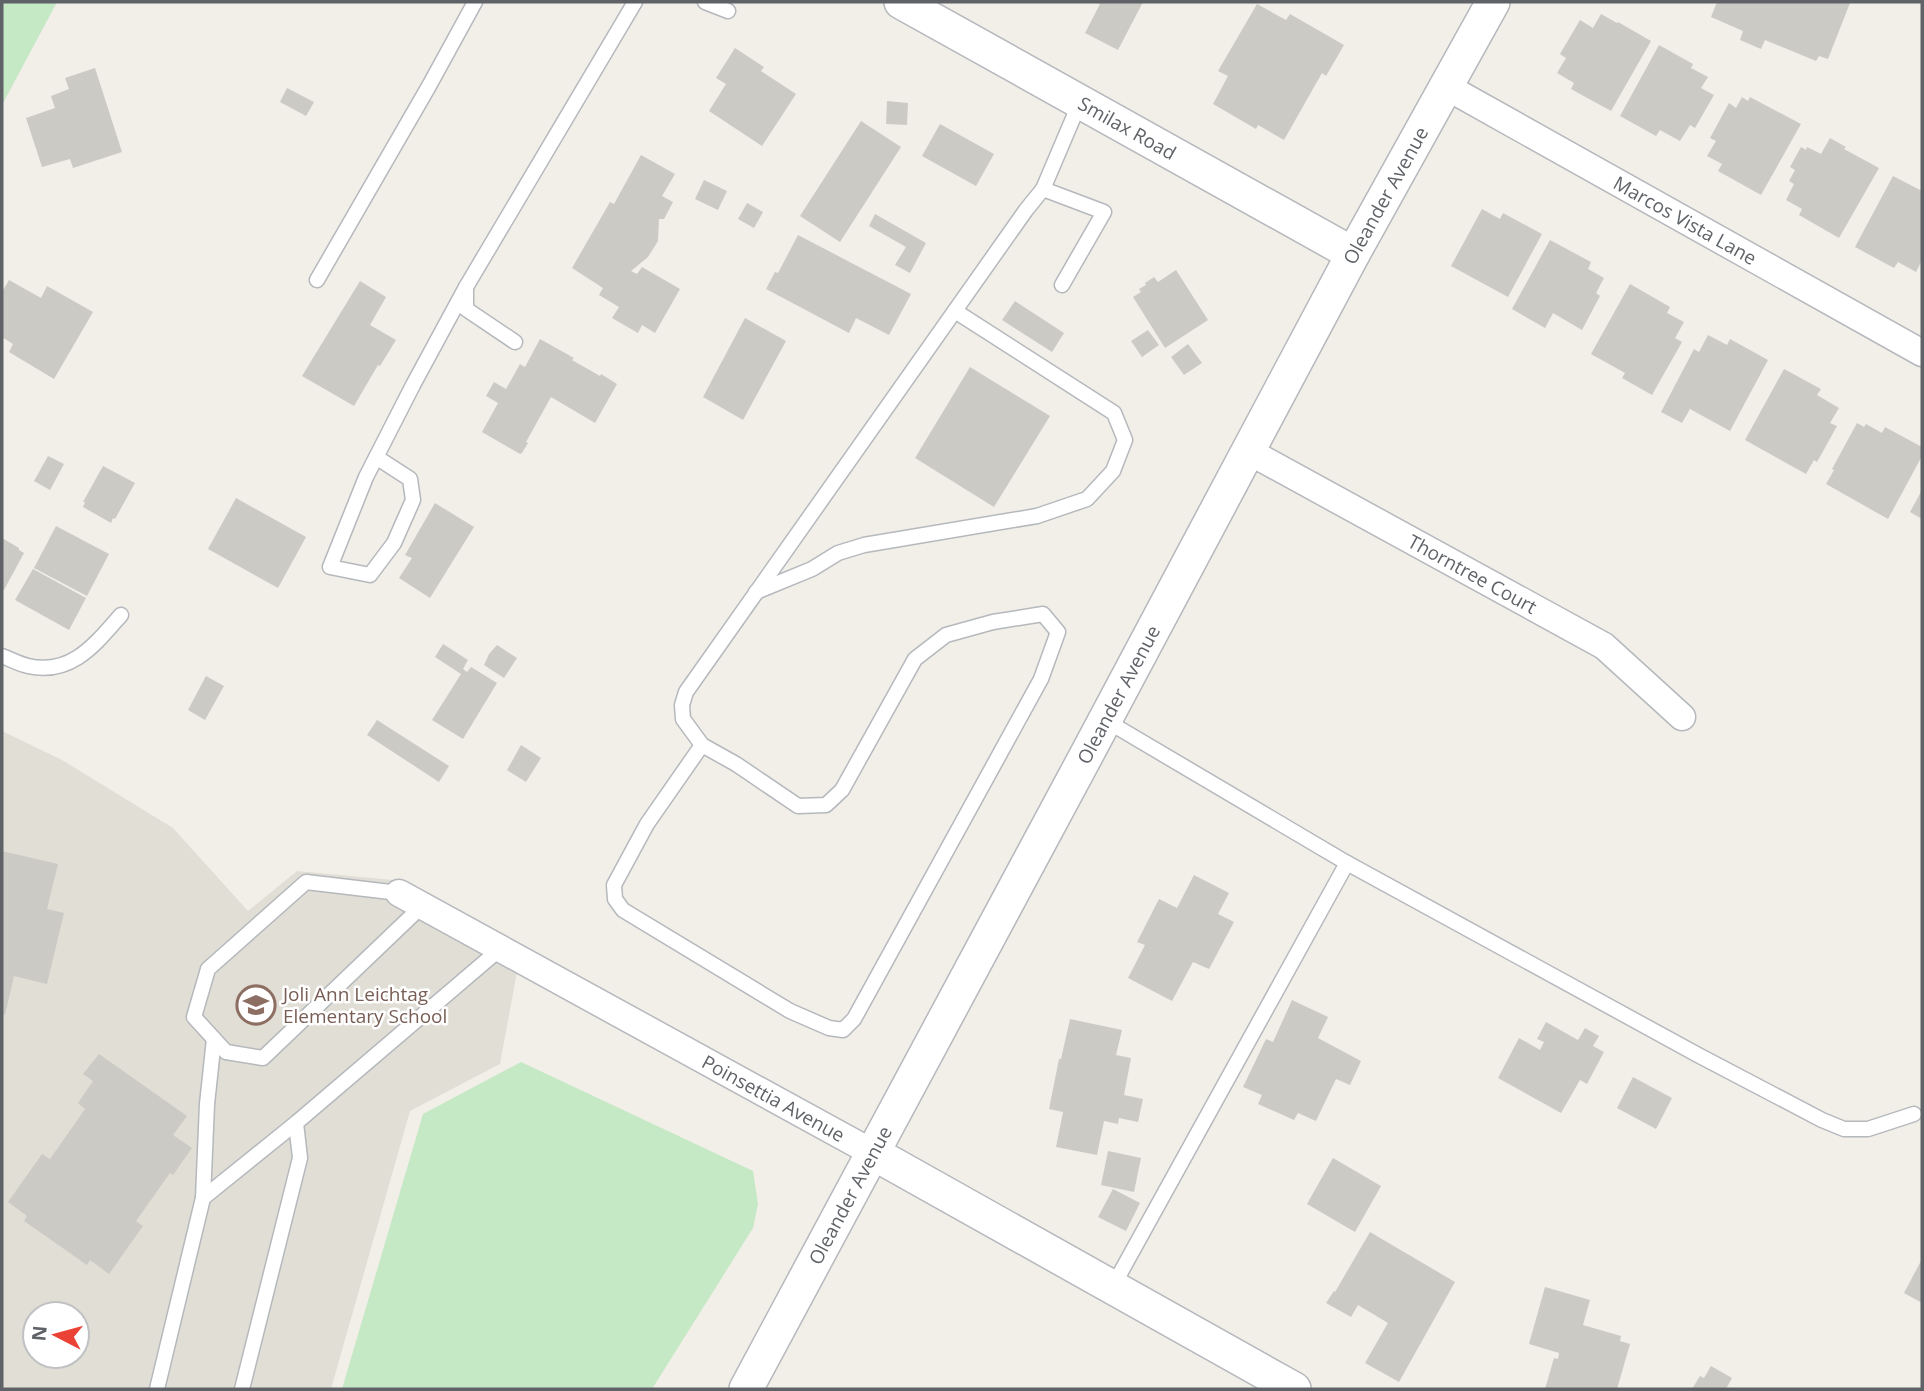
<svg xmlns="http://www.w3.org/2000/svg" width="1924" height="1391" font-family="'Open Sans',sans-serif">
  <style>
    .education { fill: #e1ded6; fill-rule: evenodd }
    .green { fill: #c5e8c5 }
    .building { fill: #cccac5 }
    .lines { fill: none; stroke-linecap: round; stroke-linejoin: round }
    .service-casing { stroke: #b5b8bc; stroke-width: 17 }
    .minor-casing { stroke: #b5b8bc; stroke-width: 29 }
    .tertiary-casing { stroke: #b5b8bc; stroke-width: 36 }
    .service { stroke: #fff; stroke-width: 14 }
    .minor { stroke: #fff; stroke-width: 26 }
    .tertiary { stroke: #fff; stroke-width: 33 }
    .labels { text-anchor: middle; stroke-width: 5; stroke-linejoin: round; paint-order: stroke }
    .street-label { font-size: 19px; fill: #5f6368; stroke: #fff }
    .education-label { font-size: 19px; fill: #785e54; stroke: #fff; text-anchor: start }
  </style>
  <rect width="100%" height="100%" fill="#f1efe8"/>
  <!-- education -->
  <path class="education" d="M 2,731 L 62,760 L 173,828 L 248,911 L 297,871 L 404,881 L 522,945 L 500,1064 L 410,1111 L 331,1389 L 2,1389 ZM 35,1314 L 77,1314 L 77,1356 L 35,1356 Z"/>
  <!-- green -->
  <g class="green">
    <path d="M 2,2 L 57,2 L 2,105 Z"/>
    <path d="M 521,1062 L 753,1171 L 758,1204 L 753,1228 L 652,1389 L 342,1389 L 423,1114 Z"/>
  </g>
  <!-- building -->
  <g class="building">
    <path d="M 1095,2 L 1143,2 L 1118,50 L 1085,33 L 1100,4 Z"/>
    <path d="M 1717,2 L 1846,2 L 1850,3 L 1828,59 L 1819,56 L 1816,61 L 1765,40 L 1761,49 L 1740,40 L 1743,31 L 1711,17 Z"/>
    <path d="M 1257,4 L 1286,20 L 1290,14 L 1344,45 L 1326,76 L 1322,73 L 1284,140 L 1258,125 L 1256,129 L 1213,104 L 1228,76 L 1218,71 Z"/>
    <path d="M 1601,14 L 1617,23 L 1618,22 L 1651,41 L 1611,111 L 1571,89 L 1574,83 L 1557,73 L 1566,58 L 1560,54 L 1580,20 L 1593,28 Z"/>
    <path d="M 1659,45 L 1693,64 L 1691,68 L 1708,77 L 1701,88 L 1714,95 L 1695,128 L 1690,125 L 1680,141 L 1660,130 L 1656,136 L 1620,116 Z"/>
    <path d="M 735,48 L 764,67 L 761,71 L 796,94 L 762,146 L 709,111 L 726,84 L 716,78 Z"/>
    <path d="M 95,68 L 122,152 L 73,168 L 70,159 L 42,167 L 26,118 L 55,108 L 51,96 L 69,89 L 65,78 Z"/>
    <path d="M 287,88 L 314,102 L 306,116 L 280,102 Z"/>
    <path d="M 1742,97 L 1748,101 L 1750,97 L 1801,124 L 1761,195 L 1718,171 L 1722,164 L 1707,156 L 1716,141 L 1710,138 L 1729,103 L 1736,108 Z"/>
    <path d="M 887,101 L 908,103 L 907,125 L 886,124 Z"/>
    <path d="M 861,121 L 901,147 L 840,242 L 800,216 Z"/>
    <path d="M 940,124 L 994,154 L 976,186 L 922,156 Z"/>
    <path d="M 1830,138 L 1846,147 L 1844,149 L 1879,168 L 1839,238 L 1799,215 L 1802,209 L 1786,200 L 1794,184 L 1789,181 L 1795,170 L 1790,167 L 1801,147 L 1806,150 L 1807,147 L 1821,154 Z"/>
    <path d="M 641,155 L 675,174 L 662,196 L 673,202 L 664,219 L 659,219 L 658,241 L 648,257 L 631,271 L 637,274 L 642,267 L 680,289 L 655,333 L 642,325 L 638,333 L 612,318 L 619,307 L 599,295 L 603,288 L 572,268 L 610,202 L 614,204 Z"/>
    <path d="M 1893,176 L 1922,191 L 1922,260 L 1916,272 L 1898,262 L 1894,268 L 1855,247 Z"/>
    <path d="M 704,180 L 727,191 L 718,210 L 695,199 Z"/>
    <path d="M 747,203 L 763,212 L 754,228 L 738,219 Z"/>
    <path d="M 1482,209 L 1500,219 L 1503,213 L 1542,234 L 1508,297 L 1451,266 Z"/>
    <path d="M 875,214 L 926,243 L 910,273 L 895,265 L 906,247 L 869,226 Z"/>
    <path d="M 798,235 L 911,294 L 889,335 L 856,318 L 849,333 L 766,289 L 775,272 L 778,273 Z"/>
    <path d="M 1550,240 L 1591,262 L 1588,269 L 1604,278 L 1596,293 L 1600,296 L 1582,330 L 1553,313 L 1545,328 L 1512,309 Z"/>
    <path d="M 1176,270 L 1208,320 L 1165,348 L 1133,297 L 1141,292 L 1139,289 L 1146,285 L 1145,283 L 1154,277 L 1158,282 Z"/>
    <path d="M 9,280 L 41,298 L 47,286 L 93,312 L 54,379 L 9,352 L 13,344 L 2,337 L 2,292 Z"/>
    <path d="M 360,281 L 386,297 L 370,325 L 396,340 L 380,366 L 378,365 L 354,406 L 302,376 Z"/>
    <path d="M 1630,284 L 1670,307 L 1667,313 L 1684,322 L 1675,338 L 1682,342 L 1652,395 L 1622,378 L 1625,373 L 1591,354 Z"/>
    <path d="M 1015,301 L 1064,333 L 1052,352 L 1002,320 Z"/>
    <path d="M 745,318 L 786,341 L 743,420 L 703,397 Z"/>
    <path d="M 1148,330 L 1159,345 L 1142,357 L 1131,341 Z"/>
    <path d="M 1708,335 L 1727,345 L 1730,339 L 1768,360 L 1730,431 L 1690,409 L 1682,423 L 1661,412 L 1694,349 L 1699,352 Z"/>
    <path d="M 540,339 L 574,358 L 572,360 L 600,376 L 601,374 L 617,384 L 595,423 L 551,397 L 526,442 L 528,443 L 522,453 L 520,454 L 482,432 L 498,403 L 486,396 L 494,382 L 506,389 L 520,364 L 525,367 Z"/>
    <path d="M 1188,344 L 1202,363 L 1184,375 L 1171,357 Z"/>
    <path d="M 970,367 L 1050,416 L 994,507 L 915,458 Z"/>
    <path d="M 1784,369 L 1821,389 L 1817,395 L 1839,408 L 1830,423 L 1837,426 L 1817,462 L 1814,460 L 1806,474 L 1745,440 Z"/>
    <path d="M 1857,423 L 1864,427 L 1866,424 L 1882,433 L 1885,427 L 1922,447 L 1922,456 L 1888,519 L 1826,484 L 1834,470 L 1832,469 Z"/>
    <path d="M 48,456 L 64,464 L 50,490 L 34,481 Z"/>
    <path d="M 103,466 L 135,483 L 115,519 L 113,518 L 111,523 L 83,507 L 85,502 L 83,502 Z"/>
    <path d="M 1922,490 L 1922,519 L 1910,512 Z"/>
    <path d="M 236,498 L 306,537 L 278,588 L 208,549 Z"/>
    <path d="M 435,503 L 474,527 L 430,598 L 399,578 L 412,558 L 405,555 Z"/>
    <path d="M 56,526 L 109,554 L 87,596 L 34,568 Z"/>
    <path d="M 2,538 L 19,548 L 19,550 L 24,553 L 4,590 L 2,589 Z"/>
    <path d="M 33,569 L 86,598 L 69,630 L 15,600 Z"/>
    <path d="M 443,644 L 468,660 L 463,669 L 467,672 L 471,667 L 497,683 L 463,739 L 432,720 L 461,674 L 435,657 Z"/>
    <path d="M 497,645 L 517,658 L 504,678 L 484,665 L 489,654 Z"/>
    <path d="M 206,676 L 224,686 L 205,720 L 188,710 Z"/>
    <path d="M 377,720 L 449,766 L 439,782 L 367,735 Z"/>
    <path d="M 521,745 L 541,758 L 526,782 L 507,770 Z"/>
    <path d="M 2,851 L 58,864 L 47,909 L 64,913 L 47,984 L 14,976 L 5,1015 L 2,1014 Z"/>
    <path d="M 1194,875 L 1229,893 L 1218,914 L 1234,922 L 1209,969 L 1193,962 L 1172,1001 L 1128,978 L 1145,945 L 1137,942 L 1159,899 L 1177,908 Z"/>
    <path d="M 1292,1000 L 1328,1017 L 1318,1038 L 1361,1061 L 1350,1085 L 1336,1079 L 1316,1121 L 1298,1113 L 1294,1120 L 1258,1104 L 1262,1095 L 1243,1087 L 1266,1039 L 1273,1042 Z"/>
    <path d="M 1070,1019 L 1122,1030 L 1116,1055 L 1131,1058 L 1124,1095 L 1143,1099 L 1138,1122 L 1119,1118 L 1118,1124 L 1104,1121 L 1097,1155 L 1056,1147 L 1063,1112 L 1049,1109 L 1059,1059 L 1061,1059 Z"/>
    <path d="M 1546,1022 L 1578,1040 L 1585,1028 L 1599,1036 L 1593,1046 L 1604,1052 L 1587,1084 L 1580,1080 L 1561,1113 L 1498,1078 L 1519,1038 L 1540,1050 L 1544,1042 L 1537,1039 Z"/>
    <path d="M 99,1054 L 187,1116 L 173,1135 L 192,1148 L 173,1175 L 170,1173 L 136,1221 L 143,1226 L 109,1274 L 90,1260 L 87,1265 L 24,1221 L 27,1216 L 8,1202 L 42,1154 L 50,1159 L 85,1109 L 78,1103 L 93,1081 L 83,1074 Z"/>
    <path d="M 1633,1077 L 1672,1098 L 1656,1129 L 1617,1108 Z"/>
    <path d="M 1108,1151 L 1141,1158 L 1134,1192 L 1101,1185 Z"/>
    <path d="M 1333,1158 L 1381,1186 L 1355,1232 L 1307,1204 Z"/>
    <path d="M 1113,1189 L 1140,1203 L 1126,1231 L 1098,1217 Z"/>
    <path d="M 1370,1232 L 1455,1282 L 1399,1382 L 1365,1363 L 1388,1323 L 1358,1305 L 1351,1317 L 1326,1303 L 1334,1291 L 1335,1292 Z"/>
    <path d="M 1922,1259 L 1922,1303 L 1904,1293 Z"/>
    <path d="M 1545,1287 L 1590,1300 L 1583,1325 L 1621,1336 L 1620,1341 L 1630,1344 L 1617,1389 L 1545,1389 L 1554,1358 L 1558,1359 L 1559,1353 L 1529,1344 Z"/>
    <path d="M 1711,1366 L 1732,1378 L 1726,1389 L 1692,1389 L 1700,1376 L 1704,1378 Z"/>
  </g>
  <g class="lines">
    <!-- service casing -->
    <g class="service-casing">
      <g id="service">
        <path d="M 705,2 L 728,11"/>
        <path d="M 317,280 L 429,86 L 475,2"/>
        <path d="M 1062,285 L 1104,212 L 1043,189 L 1080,102"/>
        <path d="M 515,342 L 466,309 L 466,287 L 635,2"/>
        <path d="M 376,457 L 410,479 L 413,500 L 394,543 L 370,575 L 330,567 L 366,477 L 413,385 L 466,287"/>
        <path d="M 756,592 L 812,569 L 838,553 L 864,545 L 1037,516 L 1087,499 L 1113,471 L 1125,440 L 1114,413 L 955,311"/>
        <path d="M 2,656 C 10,659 19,664 28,666 C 72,676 96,643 121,615"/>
        <path d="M 1105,720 L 1347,863 L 1112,1288"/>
        <path d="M 702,745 L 647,824 L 614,885 L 615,899 L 623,910 L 790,1011 L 829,1028 L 843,1030 L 854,1019 L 1041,679 L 1058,632 L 1043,614 L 993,622 L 946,635 L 915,659 L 842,790 L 826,805 L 798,806 L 736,764 L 702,745 L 683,719 L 682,705 L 686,692 L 1026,210 L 1043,189"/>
        <path d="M 1347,863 L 1698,1055 L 1822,1120 L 1844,1129 L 1868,1129 L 1914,1114"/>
        <path d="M 399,893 L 306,882 L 208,969 L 194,1017 L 226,1052 L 263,1058 L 422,906"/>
        <path d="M 203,1198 L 207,1104 L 214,1039"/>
        <path d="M 157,1389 L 203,1198 L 296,1123"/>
        <path d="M 242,1389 L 300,1158 L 296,1123 L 500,949"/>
      </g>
    </g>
    <!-- minor casing -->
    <g class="minor-casing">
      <g id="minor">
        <path id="s1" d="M 1447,87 L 1922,353"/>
        <path id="s2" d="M 1248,451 L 1604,646 L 1682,717"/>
        <path id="s3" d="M 399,893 L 873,1153"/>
      </g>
    </g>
    <!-- tertiary casing -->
    <g class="tertiary-casing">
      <g id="tertiary">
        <path id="s4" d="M 901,2 L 1353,254"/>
        <path d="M 873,1153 L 1294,1389"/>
        <path id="s5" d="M 746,1389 L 1088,752 L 1353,254 L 1493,2"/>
      </g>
    </g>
    <!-- service -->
    <use href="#service" class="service"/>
    <!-- minor -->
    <use href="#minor" class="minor"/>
    <!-- tertiary -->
    <use href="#tertiary" class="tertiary"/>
  </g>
  <!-- icons -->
  <defs>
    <g id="school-ring" transform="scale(2.0125)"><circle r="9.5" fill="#fff" stroke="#8d6e63" stroke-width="1.5"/><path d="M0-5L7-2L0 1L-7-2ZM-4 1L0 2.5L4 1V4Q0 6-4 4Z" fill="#8d6e63"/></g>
  </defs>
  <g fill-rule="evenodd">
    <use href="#school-ring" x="256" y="1005"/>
  </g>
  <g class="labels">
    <!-- street labels -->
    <g class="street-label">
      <text dy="7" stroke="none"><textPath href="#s4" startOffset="259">Smilax Road</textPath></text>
      <text dy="7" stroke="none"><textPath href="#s5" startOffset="1354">Oleander Avenue</textPath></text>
      <text dy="7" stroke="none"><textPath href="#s1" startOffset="273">Marcos Vista Lane</textPath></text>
      <text dy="7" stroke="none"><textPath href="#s2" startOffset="256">Thorntree Court</textPath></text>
      <text dy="7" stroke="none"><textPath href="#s5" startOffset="788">Oleander Avenue</textPath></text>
      <text dy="7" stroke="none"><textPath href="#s3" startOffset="427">Poinsettia Avenue</textPath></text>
      <text dy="7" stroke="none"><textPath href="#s5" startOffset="220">Oleander Avenue</textPath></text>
    </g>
    <!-- education labels -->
    <g class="education-label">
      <text x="283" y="1001">Joli Ann Leichtag<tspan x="283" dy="22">Elementary School</tspan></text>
    </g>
  </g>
  <!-- border -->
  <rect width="1924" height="1391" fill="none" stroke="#5f6368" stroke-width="7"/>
  <!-- north arrow -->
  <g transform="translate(56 1335) rotate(276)"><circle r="33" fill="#ffffff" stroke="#bfc1c3" stroke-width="2"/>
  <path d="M0-5L12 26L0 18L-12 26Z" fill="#ea4335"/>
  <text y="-10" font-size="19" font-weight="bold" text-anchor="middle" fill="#5f6368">N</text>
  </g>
</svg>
